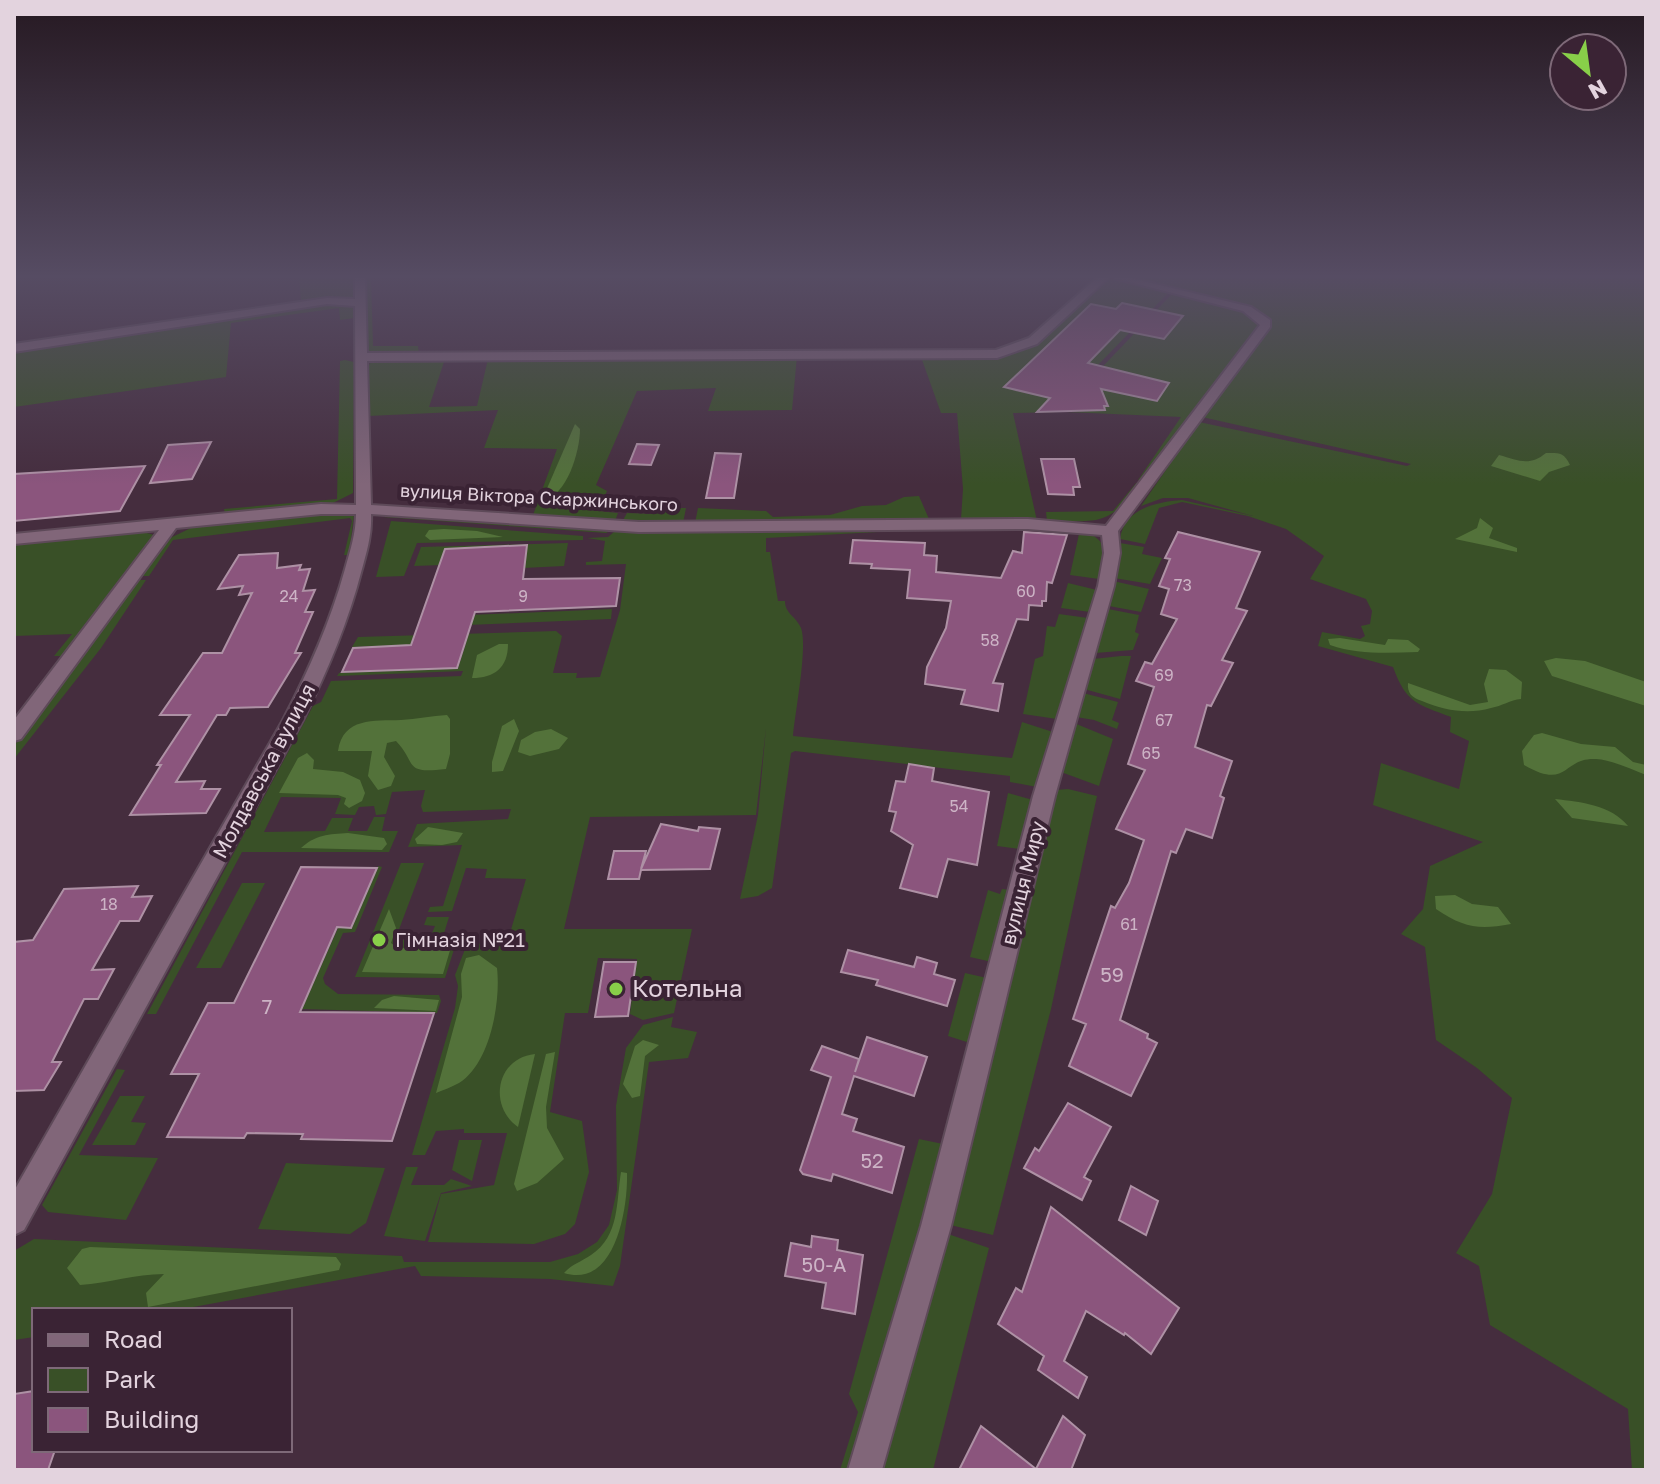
<svg xmlns="http://www.w3.org/2000/svg" width="1660" height="1484" font-family="'Golos Text',sans-serif">
  <style>
    .green { fill: #395027; fill-rule: evenodd }
    .forest { fill: #53723a }
    .building { fill: #8b557d; stroke: #ae91a5; stroke-width: 2 }
    .lines { fill: none; stroke-linecap: round; stroke-linejoin: round }
    .street-casing { stroke: #5e4a59; stroke-width: 4 }
    .street { fill: #816679; fill-rule: evenodd }
    .poi-dot { fill: #88cf49; stroke: #3a2334; stroke-width: 3 }
    .labels { text-anchor: middle; stroke-width: 8; stroke-linejoin: round; paint-order: stroke }
    .number-label { font-size: 16px; fill: #cdb4c6 }
    .far-street-label { font-size: 18px; fill: #e3d3de; stroke: #3a2334 }
    .street-label { font-size: 20px; fill: #e3d3de; stroke: #3a2334 }
    .poi-label { font-size: 20px; fill: #e3d3de; stroke: #3a2334; text-anchor: start }
    .near-number-label { font-size: 20px; fill: #cdb4c6 }
    .near-poi-label { font-size: 24px; fill: #e3d3de; stroke: #3a2334; text-anchor: start }
  </style>
  <rect width="100%" height="100%" fill="#452d3e"/>
  <!-- green -->
  <g class="green">
    <path d="M 299,278 L 357,278 L 355,300 L 244,312 L 244,309 L 301,301 Z"/>
    <path d="M 366,278 L 371,278 L 373,346 L 418,346 L 419,354 L 368,354 L 365,351 Z"/>
    <path d="M 1106,278 L 1168,293 L 1059,405 L 1059,412 L 1013,413 L 1037,521 L 695,523 L 698,508 L 766,511 L 773,517 L 830,515 L 862,506 L 886,505 L 904,497 L 919,496 L 929,519 L 961,519 L 963,489 L 957,413 L 941,413 L 921,357 L 973,357 L 1031,346 Z"/>
    <path d="M 1123,278 L 1646,278 L 1646,1470 L 1632,1470 L 1628,1409 L 1490,1325 L 1479,1266 L 1456,1253 L 1492,1194 L 1512,1098 L 1477,1068 L 1436,1040 L 1425,947 L 1401,934 L 1423,909 L 1430,866 L 1483,842 L 1373,805 L 1381,763 L 1459,789 L 1469,741 L 1450,732 L 1451,717 C 1417,704 1406,703 1393,667 L 1318,646 L 1322,632 L 1360,639 L 1365,636 L 1361,626 L 1370,624 L 1372,611 L 1366,599 L 1310,579 L 1324,556 L 1286,529 L 1248,516 L 1182,502 L 1159,508 L 1145,544 L 1120,539 C 1124,508 1157,502 1182,500 L 1253,516 L 1188,498 L 1163,498 L 1141,506 L 1199,422 L 1407,466 L 1411,464 L 1202,417 L 1271,325 C 1253,298 1157,287 1123,278 Z"/>
    <path d="M 1177,294 L 1236,307 L 1262,322 L 1247,347 L 1187,418 L 1143,481 L 1138,480 L 1181,417 L 1067,412 L 1066,405 L 1171,295 Z"/>
    <path d="M 335,301 L 354,304 L 354,318 L 340,320 L 339,308 L 231,323 L 226,377 L 14,407 L 14,349 Z"/>
    <path d="M 797,356 L 792,410 L 708,411 L 716,388 L 637,391 L 596,485 L 607,491 L 598,511 L 618,513 L 615,521 L 533,515 L 557,449 L 484,448 L 498,410 L 368,416 L 367,367 L 374,359 ZM 445,359 L 488,359 L 477,406 L 429,407 Z"/>
    <path d="M 345,360 L 354,362 L 353,493 L 333,503 L 225,514 L 224,509 L 337,499 L 340,361 Z"/>
    <path d="M 1136,483 L 1141,484 C 1107,527 1099,521 1047,521 L 1046,512 L 1113,511 Z"/>
    <path d="M 677,508 L 686,508 L 683,523 L 622,522 L 627,513 L 653,514 Z"/>
    <path d="M 344,512 L 354,515 L 349,555 L 344,555 L 352,521 L 350,518 L 173,540 L 149,576 L 142,576 L 168,539 L 193,527 Z"/>
    <path d="M 394,515 L 610,531 L 606,533 L 383,517 Z"/>
    <path d="M 391,521 L 583,536 L 583,540 L 417,543 L 404,576 L 376,577 Z"/>
    <path d="M 784,527 L 878,532 L 766,538 L 766,552 L 770,552 L 778,601 L 785,601 C 785,614 796,616 801,628 C 808,646 795,713 793,736 L 1012,758 L 1022,722 L 1053,732 L 1037,787 L 1010,782 L 1010,776 L 795,751 L 791,753 L 772,888 L 758,896 L 740,899 L 758,815 L 766,728 L 756,815 L 590,817 L 564,929 L 692,929 L 674,1013 L 643,1020 L 630,1014 L 637,959 L 598,958 L 588,1013 L 565,1013 L 550,1112 L 582,1121 L 589,1172 L 575,1224 L 565,1234 L 534,1244 L 428,1242 L 441,1194 L 494,1185 L 507,1133 L 464,1133 L 464,1129 L 436,1131 L 425,1155 L 412,1155 L 455,1008 L 458,986 L 455,975 L 467,944 L 507,943 L 526,879 L 485,878 L 487,869 L 466,868 L 452,911 L 428,912 L 430,907 L 443,906 L 462,845 L 408,847 L 417,824 L 508,819 L 511,809 L 423,812 L 421,806 L 425,790 L 392,792 L 386,814 L 376,815 L 374,806 L 359,807 L 355,815 L 335,814 L 341,798 L 281,797 L 264,832 L 325,831 L 332,818 L 353,818 L 348,831 L 367,831 L 374,817 L 385,817 L 382,831 L 398,831 L 389,852 L 242,852 L 156,1014 L 147,1014 L 313,706 L 321,702 L 331,681 L 461,676 L 463,671 L 337,676 L 339,673 L 458,668 L 466,643 L 352,647 L 358,637 L 556,631 L 562,636 L 553,673 L 577,673 L 576,678 L 600,677 L 620,610 L 626,564 L 586,565 L 586,562 L 602,561 L 605,541 L 587,538 L 608,537 L 615,531 Z"/>
    <path d="M 1025,528 C 1043,528 1097,525 1103,547 C 1106,556 1100,570 1099,579 L 1070,575 L 1079,534 Z"/>
    <path d="M 140,531 L 154,535 L 151,543 L 66,656 L 54,656 L 72,634 L 14,636 L 14,544 Z"/>
    <path d="M 568,543 L 564,566 L 523,568 L 524,562 L 414,566 L 421,547 Z"/>
    <path d="M 1120,543 L 1144,547 L 1142,554 L 1162,558 L 1150,584 L 1114,578 Z"/>
    <path d="M 139,580 L 146,580 L 101,648 L 14,759 L 14,746 Z"/>
    <path d="M 1113,581 L 1149,589 L 1141,612 L 1109,606 Z"/>
    <path d="M 1068,583 L 1097,590 L 1090,612 L 1061,608 Z"/>
    <path d="M 612,609 L 611,619 L 420,627 L 423,617 Z"/>
    <path d="M 1108,609 L 1139,615 L 1135,632 L 1139,634 L 1133,650 L 1095,653 Z"/>
    <path d="M 1059,614 L 1088,618 L 1057,719 L 1023,714 L 1035,659 L 1043,656 L 1047,626 L 1055,627 Z"/>
    <path d="M 1121,656 L 1131,656 L 1120,699 L 1084,689 L 1093,659 Z"/>
    <path d="M 1083,693 L 1118,702 L 1112,720 L 1119,723 L 1117,729 L 1094,720 L 1076,717 Z"/>
    <path d="M 1074,723 L 1113,739 L 1099,786 L 1061,772 Z"/>
    <path d="M 1068,789 L 1097,796 L 1051,1009 L 993,1235 L 950,1225 L 1056,790 Z"/>
    <path d="M 1008,793 L 1033,800 L 1020,849 L 997,846 Z"/>
    <path d="M 401,863 L 424,863 L 395,940 L 429,940 L 435,926 L 424,925 L 427,917 L 449,917 L 441,943 L 456,943 L 445,978 L 355,977 Z"/>
    <path d="M 378,866 L 382,867 L 355,932 L 343,933 L 323,978 L 325,984 L 338,994 L 439,995 L 441,1001 L 437,1013 L 302,1009 L 338,928 L 352,928 Z"/>
    <path d="M 242,883 L 265,883 L 221,968 L 196,968 Z"/>
    <path d="M 1002,889 L 1010,890 L 992,962 L 970,957 L 988,890 L 1000,894 Z"/>
    <path d="M 965,973 L 987,978 L 970,1043 L 948,1036 Z"/>
    <path d="M 673,1017 L 671,1027 L 697,1032 L 688,1058 L 649,1062 L 620,1266 L 613,1286 L 550,1279 L 421,1276 L 415,1266 L 177,1310 L 34,1310 L 34,1337 L 14,1340 L 14,1251 L 34,1239 L 402,1256 L 404,1262 L 550,1262 L 578,1254 L 597,1242 L 609,1225 L 617,1190 L 616,1106 L 626,1048 L 643,1025 Z"/>
    <path d="M 117,1069 L 125,1070 L 79,1155 L 158,1158 L 126,1220 L 48,1212 L 42,1205 Z"/>
    <path d="M 120,1096 L 145,1096 L 131,1122 L 146,1123 L 135,1145 L 92,1145 Z"/>
    <path d="M 919,1139 L 943,1144 L 863,1426 L 848,1470 L 840,1470 L 858,1412 L 849,1394 Z"/>
    <path d="M 459,1140 L 482,1140 L 472,1181 L 452,1170 Z"/>
    <path d="M 286,1163 L 385,1168 L 366,1223 L 350,1234 L 258,1229 Z"/>
    <path d="M 406,1167 L 418,1167 L 411,1185 L 444,1185 L 451,1179 L 472,1186 L 441,1193 L 425,1241 L 384,1236 Z"/>
    <path d="M 948,1234 L 989,1248 L 933,1470 L 880,1470 Z"/>
  </g>
  <!-- forest -->
  <g class="forest">
    <path d="M 575,424 L 580,429 C 580,451 567,497 542,500 Z"/>
    <path d="M 1546,453 C 1559,453 1564,452 1570,465 L 1549,472 L 1540,481 L 1491,466 L 1499,455 C 1518,460 1529,467 1546,453 Z"/>
    <path d="M 1480,518 L 1493,528 L 1489,538 L 1517,548 L 1517,552 L 1455,539 L 1477,528 Z"/>
    <path d="M 444,529 L 477,531 L 503,537 L 430,540 L 425,536 L 429,530 Z"/>
    <path d="M 1340,638 L 1385,645 L 1388,639 L 1408,640 L 1420,649 L 1418,652 C 1388,653 1359,655 1330,645 L 1328,639 Z"/>
    <path d="M 499,644 L 508,644 C 508,668 494,678 472,678 L 477,655 Z"/>
    <path d="M 1556,658 L 1585,661 L 1646,682 L 1646,706 L 1552,676 L 1544,661 Z"/>
    <path d="M 1489,669 L 1506,670 L 1522,682 L 1521,699 C 1510,700 1502,706 1491,708 C 1467,715 1444,710 1422,701 C 1412,698 1407,693 1408,683 L 1470,705 L 1488,702 L 1484,684 Z"/>
    <path d="M 447,715 L 450,719 L 450,754 L 446,769 C 402,774 418,764 396,741 L 387,743 L 384,757 L 395,776 L 391,786 L 378,790 L 368,776 L 372,751 L 338,751 C 343,717 374,721 401,720 C 416,719 432,716 447,715 Z"/>
    <path d="M 514,719 L 519,731 L 503,771 L 492,772 L 492,762 L 502,726 Z"/>
    <path d="M 551,729 L 568,738 L 559,749 L 530,756 L 518,752 L 521,740 L 535,732 Z"/>
    <path d="M 1542,733 L 1581,744 L 1615,747 L 1633,762 L 1646,765 L 1646,775 C 1631,769 1612,760 1596,759 C 1562,757 1569,791 1524,765 L 1522,751 L 1534,735 Z"/>
    <path d="M 307,753 L 314,760 L 313,769 L 343,772 L 360,780 L 365,793 L 362,801 L 349,808 L 344,804 L 346,798 L 338,795 L 279,793 L 298,758 Z"/>
    <path d="M 1555,799 C 1581,802 1611,805 1628,826 L 1572,818 Z"/>
    <path d="M 428,827 L 463,833 L 457,842 L 442,845 L 417,844 L 415,839 Z"/>
    <path d="M 348,833 L 384,838 L 387,844 L 382,850 L 301,848 C 315,835 329,834 348,833 Z"/>
    <path d="M 1455,895 L 1472,904 L 1498,907 L 1511,924 C 1479,930 1464,928 1436,909 L 1435,896 Z"/>
    <path d="M 389,909 L 396,928 L 391,943 L 397,948 L 451,947 L 443,974 L 362,972 Z"/>
    <path d="M 479,955 L 497,968 C 501,1002 490,1064 459,1083 C 452,1087 443,1090 436,1093 L 462,997 L 461,974 L 466,958 Z"/>
    <path d="M 394,996 L 439,1000 L 436,1011 L 374,1008 L 382,1000 Z"/>
    <path d="M 643,1040 L 659,1045 L 645,1056 L 640,1096 L 632,1098 L 623,1084 L 635,1046 Z"/>
    <path d="M 555,1052 L 546,1107 L 547,1128 L 564,1159 L 537,1183 L 517,1191 L 514,1184 L 546,1054 Z"/>
    <path d="M 535,1054 L 518,1127 C 488,1106 496,1058 535,1054 Z"/>
    <path d="M 621,1172 L 627,1173 C 628,1209 615,1289 564,1273 C 572,1264 581,1262 591,1255 C 620,1236 616,1202 621,1172 Z"/>
    <path d="M 90,1247 L 336,1257 L 341,1264 L 339,1270 L 148,1307 L 146,1293 L 164,1274 C 135,1274 109,1283 80,1285 L 67,1268 L 82,1249 Z"/>
  </g>
  <!-- building -->
  <g class="building">
    <path d="M 1122,303 L 1183,316 L 1164,339 L 1120,330 L 1088,363 L 1169,383 L 1157,401 L 1101,389 L 1108,406 L 1104,406 L 1105,410 L 1037,412 L 1050,398 L 1004,387 L 1091,304 L 1116,309 Z"/>
    <path d="M 211,442 L 192,479 L 150,483 L 168,445 Z"/>
    <path d="M 637,444 L 659,445 L 651,465 L 629,464 Z"/>
    <path d="M 715,453 L 741,454 L 734,498 L 706,498 Z"/>
    <path d="M 1041,459 L 1074,459 L 1080,487 L 1073,487 L 1074,495 L 1048,494 Z"/>
    <path d="M 145,466 L 120,511 L 14,521 L 14,474 Z"/>
    <path d="M 1024,532 L 1067,535 L 1052,583 L 1047,582 L 1046,601 L 1042,601 L 1042,606 L 1029,605 L 1028,620 L 1017,619 L 993,683 L 1003,684 L 998,711 L 961,704 L 965,690 L 925,684 L 927,667 L 946,628 L 951,601 L 907,598 L 910,570 L 871,568 L 872,564 L 850,563 L 853,540 L 925,543 L 924,555 L 937,556 L 936,572 L 1001,578 L 1013,551 L 1022,553 Z"/>
    <path d="M 1178,532 L 1260,552 L 1236,608 L 1247,611 L 1222,660 L 1233,663 L 1211,706 L 1207,705 L 1195,747 L 1232,761 L 1220,796 L 1224,798 L 1212,838 L 1186,829 L 1176,853 L 1171,851 L 1120,1020 L 1148,1034 L 1147,1038 L 1157,1043 L 1131,1096 L 1069,1066 L 1086,1024 L 1073,1019 L 1111,906 L 1115,908 L 1129,883 L 1144,840 L 1116,829 L 1145,770 L 1128,764 L 1154,687 L 1136,681 L 1145,662 L 1152,664 L 1177,619 L 1161,614 L 1169,589 L 1159,586 L 1170,559 L 1165,558 Z"/>
    <path d="M 527,545 L 523,579 L 620,578 L 616,606 L 475,612 L 457,668 L 342,672 L 353,648 L 411,645 L 445,549 Z"/>
    <path d="M 278,553 L 277,568 L 301,565 L 299,570 L 310,569 L 303,591 L 315,590 L 305,612 L 313,612 L 295,653 L 301,653 L 268,707 L 230,708 L 226,715 L 217,715 L 176,782 L 205,781 L 201,789 L 220,789 L 206,813 L 130,815 L 161,765 L 157,765 L 190,715 L 160,715 L 203,653 L 222,653 L 252,593 L 239,595 L 243,586 L 218,589 L 239,555 Z"/>
    <path d="M 909,764 L 934,768 L 932,781 L 989,792 L 977,865 L 948,859 L 937,897 L 900,888 L 913,845 L 891,831 L 896,812 L 889,811 L 896,781 L 905,782 Z"/>
    <path d="M 661,824 L 698,831 L 699,827 L 720,829 L 710,869 L 641,870 L 639,879 L 608,879 L 614,851 L 646,851 L 641,869 Z"/>
    <path d="M 301,867 L 377,868 L 351,928 L 337,927 L 300,1012 L 434,1013 L 392,1141 L 301,1139 L 303,1134 L 247,1133 L 244,1138 L 167,1137 L 199,1074 L 171,1074 L 208,1003 L 234,1003 Z"/>
    <path d="M 138,886 L 132,897 L 152,896 L 139,921 L 120,921 L 92,970 L 114,969 L 98,999 L 84,999 L 52,1062 L 61,1062 L 44,1090 L 14,1091 L 14,942 L 33,940 L 64,889 Z"/>
    <path d="M 848,950 L 914,967 L 917,957 L 937,963 L 934,974 L 955,980 L 947,1006 L 876,985 L 878,980 L 841,972 Z"/>
    <path d="M 604,962 L 636,962 L 628,1016 L 595,1017 Z"/>
    <path d="M 867,1037 L 927,1057 L 914,1096 L 854,1076 L 842,1114 L 857,1119 L 853,1131 L 904,1147 L 892,1193 L 833,1174 L 831,1181 L 803,1174 L 800,1170 L 831,1077 L 811,1070 L 822,1046 L 859,1059 L 855,1072 Z"/>
    <path d="M 1068,1103 L 1111,1127 L 1084,1177 L 1091,1181 L 1082,1200 L 1024,1168 L 1035,1148 L 1039,1151 Z"/>
    <path d="M 1131,1186 L 1158,1201 L 1146,1235 L 1119,1220 Z"/>
    <path d="M 1051,1207 L 1179,1308 L 1151,1354 L 1125,1333 L 1124,1335 L 1086,1311 L 1064,1361 L 1087,1377 L 1078,1398 L 1038,1370 L 1044,1356 L 998,1324 L 1016,1288 L 1022,1292 Z"/>
    <path d="M 812,1236 L 838,1240 L 837,1250 L 863,1255 L 855,1314 L 822,1308 L 826,1283 L 785,1276 L 791,1243 L 811,1247 Z"/>
    <path d="M 34,1391 L 34,1450 L 55,1450 L 48,1470 L 14,1470 L 14,1394 Z"/>
    <path d="M 1063,1416 L 1085,1435 L 1071,1470 L 959,1470 L 981,1426 L 1036,1469 Z"/>
  </g>
  <g class="lines">
    <!-- street casing -->
    <g class="street-casing">
      <path id="street" d="M 355,278 L 365,278 L 367,353 L 996,350 L 1029,338 L 1097,278 L 1108,278 L 1037,344 L 997,358 L 367,361 L 371,505 L 639,522 L 1028,519 L 1106,526 L 1260,325 L 1243,311 L 1114,278 L 1130,278 L 1251,307 L 1270,320 L 1270,327 L 1118,531 L 1120,553 L 1114,586 L 1055,796 L 951,1226 L 882,1470 L 848,1470 L 921,1226 L 1033,796 L 1098,586 L 1104,553 L 1102,535 L 1028,529 L 639,532 L 371,514 C 372,534 367,551 362,569 C 348,623 328,670 303,720 L 24,1230 L 14,1235 L 14,1191 L 283,720 C 309,670 330,623 345,569 C 350,551 356,533 356,514 L 321,514 L 176,528 L 21,739 L 14,741 L 14,720 L 159,530 L 14,544 L 14,534 L 321,504 L 356,505 L 355,306 L 327,304 L 14,352 L 14,344 L 327,298 L 355,299 Z"/>
    </g>
    <!-- street -->
    <use href="#street" class="street"/>
  </g>
  <!-- sky -->
  <linearGradient id="sky" x2="0" y2="1"><stop stop-color="#261922"/><stop offset="0.57" stop-color="#564c63"/><stop offset="1" stop-color="#564c63" stop-opacity="0"/></linearGradient>
  <rect width="1660" height="485" fill="url(#sky)"/>
  <!-- markers -->
  <g class="poi-dot">
    <circle cx="379" cy="940" r="8"/>
    <circle cx="616" cy="989" r="8"/>
  </g>
  <g class="labels">
    <!-- number labels -->
    <g class="number-label">
      <text x="1183" y="591">73</text>
      <text x="1026" y="597">60</text>
      <text x="289" y="602">24</text>
      <text x="523" y="602">9</text>
      <text x="990" y="646">58</text>
      <text x="1164" y="681">69</text>
      <text x="1164" y="726">67</text>
      <text x="1151" y="759">65</text>
      <text x="959" y="812">54</text>
      <text x="109" y="910">18</text>
      <text x="1129" y="930">61</text>
    </g>
    <!-- far-street labels -->
    <g class="far-street-label">
      <text transform="translate(539 498) rotate(3)" y="6">вулиця Віктора Скаржинського</text>
    </g>
    <!-- street labels -->
    <g class="street-label">
      <text transform="translate(264 771) rotate(-62)" y="7">Молдавська вулиця</text>
      <text transform="translate(1023 883) rotate(-76)" y="7">вулиця Миру</text>
    </g>
    <!-- poi labels -->
    <g class="poi-label">
      <text x="395" y="947">Гімназія №21</text>
    </g>
    <!-- near-number labels -->
    <g class="near-number-label">
      <text x="1112" y="982">59</text>
      <text x="267" y="1014">7</text>
      <text x="872" y="1168">52</text>
      <text x="824" y="1272">50-А</text>
    </g>
    <!-- near-poi labels -->
    <g class="near-poi-label">
      <text x="632" y="997">Котельна</text>
    </g>
  </g>
  <!-- border -->
  <rect width="1660" height="1484" fill="none" stroke="#e3d3de" stroke-width="32"/>
  <!-- legend -->
  <rect x="32" y="1308" width="260" height="144" fill="#3a2334" stroke="#7e6978" stroke-width="2"/>
  <rect x="48" y="1334" width="40" height="12" fill="#816679" stroke="#7e6978" stroke-width="2"/>
  <text x="104" y="1348" font-size="24" fill="#e3d3de">Road</text>
  <rect x="48" y="1368" width="40" height="24" fill="#395027" stroke="#7e6978" stroke-width="2"/>
  <text x="104" y="1388" font-size="24" fill="#e3d3de">Park</text>
  <rect x="48" y="1408" width="40" height="24" fill="#8b557d" stroke="#7e6978" stroke-width="2"/>
  <text x="104" y="1428" font-size="24" fill="#e3d3de">Building</text>
  <!-- north arrow -->
  <g transform="translate(1588 72) rotate(151)"><circle r="38" fill="#3a2334" stroke="#7e6978" stroke-width="2"/>
  <path d="M0-6L14 30L0 20L-14 30Z" fill="#88cf49"/>
  <text y="-12" font-size="22" font-weight="bold" text-anchor="middle" fill="#e3d3de">N</text>
  </g>
</svg>
